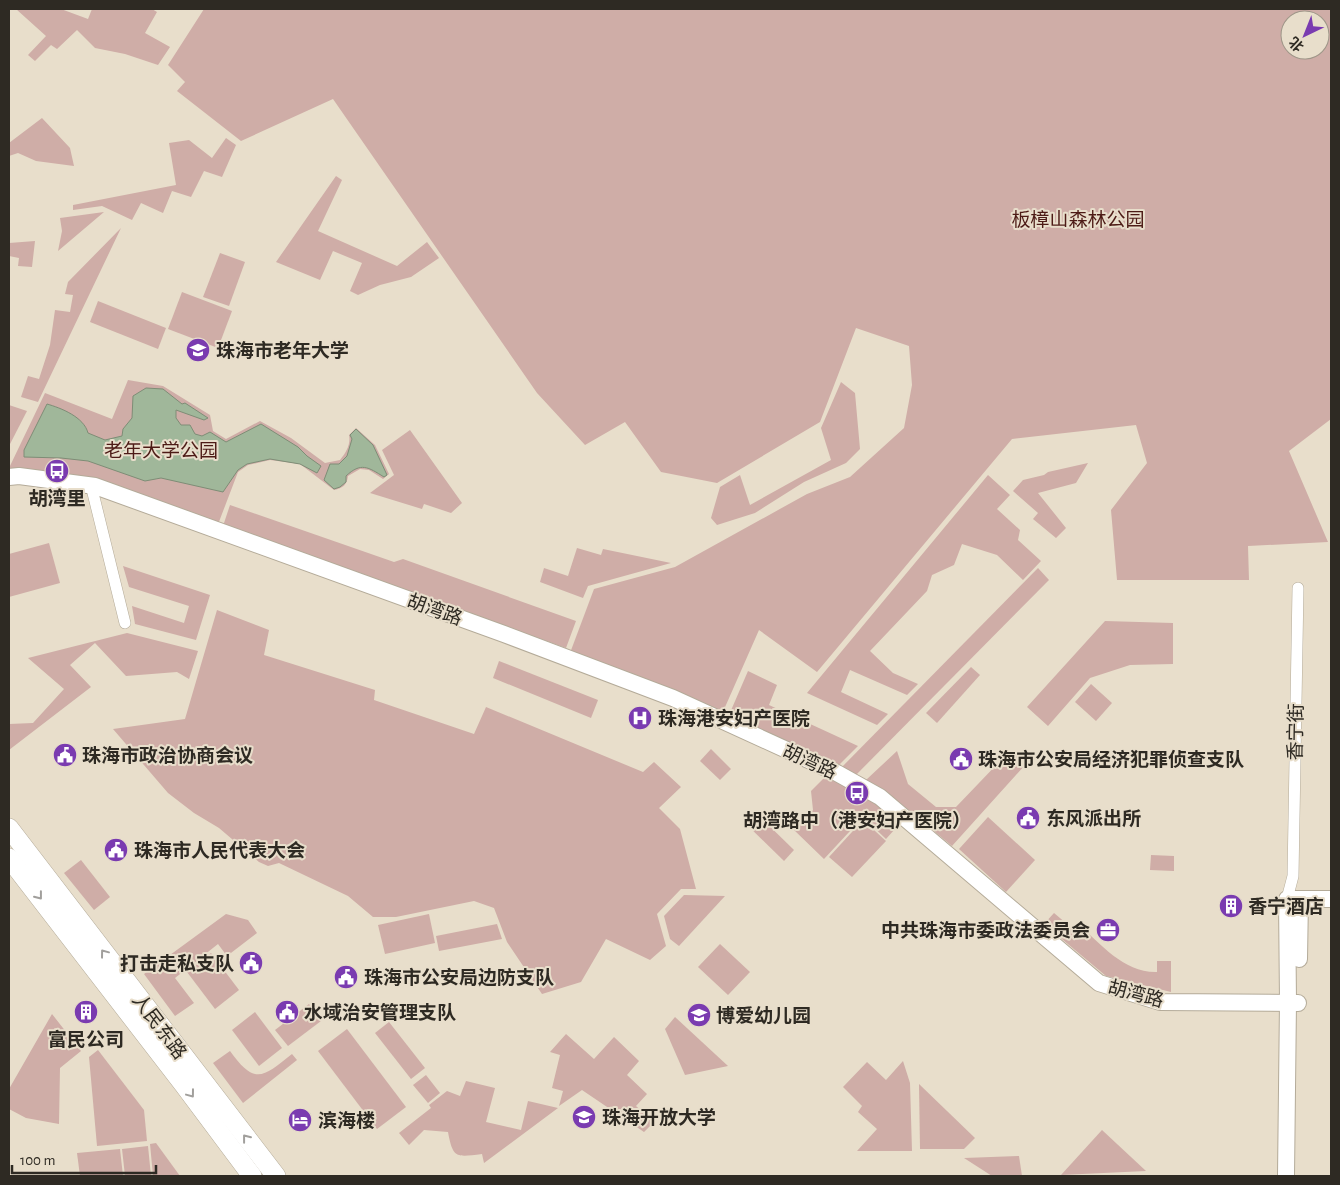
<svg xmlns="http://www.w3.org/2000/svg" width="1340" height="1185" font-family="'Alegreya Sans','Noto Sans SC',sans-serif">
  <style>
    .green { fill: #cfada7; fill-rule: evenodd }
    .water { fill: #a0b79a; stroke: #7e8d76 }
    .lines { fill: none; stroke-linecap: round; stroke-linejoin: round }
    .street-casing { stroke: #b4ab99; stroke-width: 12 }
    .secondary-casing { stroke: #b4ab99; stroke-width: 18 }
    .primary-casing { stroke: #b4ab99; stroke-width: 20 }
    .street { stroke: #fff; stroke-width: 11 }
    .secondary { stroke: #fff; stroke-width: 16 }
    .primary { stroke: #fff; stroke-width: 19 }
    .oneway { stroke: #a19f9c }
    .labels { text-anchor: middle; stroke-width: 4; stroke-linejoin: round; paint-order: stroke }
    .park-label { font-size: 19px; fill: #4d1b16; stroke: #e8decb }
    .poi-label { font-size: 19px; font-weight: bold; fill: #2e2a23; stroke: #e8decb; text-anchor: start }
    .street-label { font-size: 19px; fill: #2e2a23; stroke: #e8decb }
  </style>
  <rect width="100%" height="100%" fill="#e8decb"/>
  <!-- green -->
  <g class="green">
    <path d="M 16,9 L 61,9 L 88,19 L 92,9 L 152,9 L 157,12 L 145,33 L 170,47 L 158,65 L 125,54 L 95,48 L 77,30 L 57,49 L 51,45 L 35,61 L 28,55 L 46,36 Z"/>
    <path d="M 204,9 L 1331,9 L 1331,419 L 1289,451 L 1328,542 L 1248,546 L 1249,580 L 1117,580 L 1111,510 L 1147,463 L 1136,425 L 1012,439 L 817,672 L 759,630 L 722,714 L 570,653 L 594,589 L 675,567 L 807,494 L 850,477 L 904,428 L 912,385 L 909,346 L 856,328 L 820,422 L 717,483 L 661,472 L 625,422 L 585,445 L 537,393 L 333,99 L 241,141 L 177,91 L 185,82 L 168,65 ZM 1290,20 L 1320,20 L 1320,50 L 1290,50 Z"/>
    <path d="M 42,118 L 70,148 L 74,166 L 36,161 L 18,153 L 9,156 L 9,143 Z"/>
    <path d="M 226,138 L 236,145 L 222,177 L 204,171 L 191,197 L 172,191 L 163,213 L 141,203 L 132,220 L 102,206 L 73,210 L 73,205 L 176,185 L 169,143 L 189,140 L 212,158 Z"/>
    <path d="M 336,176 L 342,180 L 318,231 L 397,266 L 427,242 L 439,258 L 411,277 L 380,285 L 358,295 L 350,291 L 362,263 L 333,251 L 320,280 L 276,262 Z"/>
    <path d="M 104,212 L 58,251 L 62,231 L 60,218 Z"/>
    <path d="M 121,228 L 38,402 L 21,397 L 28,376 L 39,379 L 50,345 L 55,310 L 70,312 L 73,295 L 65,294 L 68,282 Z"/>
    <path d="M 35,241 L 32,267 L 18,266 L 19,258 L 9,256 L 9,243 Z"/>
    <path d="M 220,253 L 245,262 L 229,306 L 203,297 Z"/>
    <path d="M 182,292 L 232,311 L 218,348 L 168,329 Z"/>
    <path d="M 98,301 L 166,328 L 158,349 L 90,322 Z"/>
    <path d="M 128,380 L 163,386 L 210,415 L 213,431 L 226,439 L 260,421 L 291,438 L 325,463 L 340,460 C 346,453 351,444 349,435 L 356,428 L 375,445 L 389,474 L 383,479 L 369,470 L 360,469 L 348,476 C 347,485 343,488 334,490 L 300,464 L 270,460 L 248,465 L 238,472 L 217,527 L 96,485 L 9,476 L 9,468 L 45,393 L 112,419 Z"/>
    <path d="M 841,382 L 855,393 L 860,449 L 846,463 L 804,482 L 755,513 L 717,525 L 711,518 L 720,487 L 740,475 L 750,505 L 831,460 L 821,428 Z"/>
    <path d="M 9,405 L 27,411 L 9,446 Z"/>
    <path d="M 410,430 L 462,503 L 451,513 L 424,504 L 422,509 L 370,493 L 394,475 L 382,450 Z"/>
    <path d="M 1088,463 L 1076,483 L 1038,493 L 1066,528 L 1056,538 L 1033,519 L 1038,513 L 1013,491 L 1023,480 L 1044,475 L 1048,472 Z"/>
    <path d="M 988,475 L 1010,495 L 997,509 L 1020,530 L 1018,540 L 1041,561 L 1023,580 L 997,555 L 962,544 L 954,565 L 932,575 L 927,591 L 870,651 L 893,673 L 918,684 L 907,695 L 850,670 L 841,692 L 888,714 L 877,725 L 807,693 Z"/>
    <path d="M 230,505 L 394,562 L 403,559 L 576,621 L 566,648 L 223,526 Z"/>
    <path d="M 49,543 L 60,583 L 9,597 L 9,554 Z"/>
    <path d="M 577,548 L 601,555 L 603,549 L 671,563 L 588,586 L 583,598 L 540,582 L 544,568 L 568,576 Z"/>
    <path d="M 123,566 L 210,595 L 196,640 L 135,624 L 132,606 L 184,623 L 189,606 L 129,587 Z"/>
    <path d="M 1038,568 L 1049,580 L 853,778 L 839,770 Z"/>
    <path d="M 217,610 L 269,630 L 264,655 L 375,690 L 374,700 L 474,734 L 486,707 L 643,772 L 654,762 L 681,787 L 659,808 L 680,829 L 696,889 L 681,889 L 657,914 L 666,946 L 650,960 L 606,939 L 581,982 L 542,994 L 507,942 L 494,908 L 474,901 L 396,917 L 373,917 L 348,896 L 279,863 L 268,866 L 259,862 L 219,828 L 194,813 L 168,793 L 113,729 L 185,719 Z"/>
    <path d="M 1105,621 L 1173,623 L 1173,664 L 1130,665 L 1090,678 L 1048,726 L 1027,707 Z"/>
    <path d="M 127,633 L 198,651 L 189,679 L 177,672 L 126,676 L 95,643 L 70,665 L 91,687 L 9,750 L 9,724 L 33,723 L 64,689 L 28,658 Z"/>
    <path d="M 499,661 L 598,700 L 591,718 L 493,678 Z"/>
    <path d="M 971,667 L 980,675 L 937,723 L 926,713 Z"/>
    <path d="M 748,671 L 777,685 L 769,705 L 858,746 L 838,766 L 729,715 Z"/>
    <path d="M 1091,684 L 1112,703 L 1096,721 L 1075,702 Z"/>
    <path d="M 711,749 L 731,769 L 720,780 L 700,761 Z"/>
    <path d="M 897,751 L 908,784 L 936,807 L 956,807 L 1001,760 L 1006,764 L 1015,754 L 1026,764 L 952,846 L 883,789 L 866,780 Z"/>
    <path d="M 830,772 L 903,820 L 886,839 L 863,817 L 824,859 L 794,830 L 813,810 L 811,791 Z"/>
    <path d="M 755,812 L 794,850 L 784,861 L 745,823 Z"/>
    <path d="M 988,817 L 1035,860 L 1006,892 L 959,849 Z"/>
    <path d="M 863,820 L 886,841 L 852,877 L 829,857 Z"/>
    <path d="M 1151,855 L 1174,856 L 1174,871 L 1150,870 Z"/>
    <path d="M 81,860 L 110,897 L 94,910 L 64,873 Z"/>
    <path d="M 684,895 L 725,896 L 679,946 L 670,939 L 664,916 Z"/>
    <path d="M 1054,913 L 1073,929 L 1078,924 C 1101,944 1124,973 1157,972 L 1157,961 L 1171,961 L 1171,992 L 1106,976 L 1044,924 Z"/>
    <path d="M 226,914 L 248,920 L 257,933 L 227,956 L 218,944 L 175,978 L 194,1003 L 175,1016 L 144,974 Z"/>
    <path d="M 429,914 L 435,943 L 385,954 L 378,925 Z"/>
    <path d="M 497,924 L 502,939 L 439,951 L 436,936 Z"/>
    <path d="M 720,944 L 750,972 L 728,995 L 698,967 Z"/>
    <path d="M 211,953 L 239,990 L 215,1009 L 187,972 Z"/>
    <path d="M 309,1004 L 321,1021 L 288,1046 L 275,1030 Z"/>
    <path d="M 255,1012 L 282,1048 L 259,1066 L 232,1030 Z"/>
    <path d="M 52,1014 L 81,1051 L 60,1068 L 59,1124 L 26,1118 L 9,1109 L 9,1089 Z"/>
    <path d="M 675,1017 L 728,1066 L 685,1075 L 665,1029 Z"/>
    <path d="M 389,1022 L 425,1068 L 411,1079 L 375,1033 Z"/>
    <path d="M 347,1029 L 406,1107 L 377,1129 L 318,1051 Z"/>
    <path d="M 566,1034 L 594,1059 L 614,1037 L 639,1061 L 627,1075 L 647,1094 L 636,1106 L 654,1122 L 644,1132 L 582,1090 L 559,1106 L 563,1091 L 552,1088 L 560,1055 L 550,1052 Z"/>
    <path d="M 98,1050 L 144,1110 L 147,1141 L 97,1146 L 89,1057 Z"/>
    <path d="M 230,1051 C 255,1086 263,1077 292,1054 L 297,1060 L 243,1103 L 213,1063 Z"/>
    <path d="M 903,1061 L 910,1083 L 912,1151 L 857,1151 L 877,1129 L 858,1112 L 862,1106 L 843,1087 L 867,1062 L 886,1080 Z"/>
    <path d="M 426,1075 L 440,1093 L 428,1103 L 413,1085 Z"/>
    <path d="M 466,1081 L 495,1088 L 486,1122 L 521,1130 L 528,1101 L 558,1108 L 484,1163 L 482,1154 C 456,1157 453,1159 448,1132 L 424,1130 L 409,1145 L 399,1133 L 431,1108 L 429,1105 L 447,1091 L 460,1096 Z"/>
    <path d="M 919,1084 L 975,1138 L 964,1149 L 920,1149 Z"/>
    <path d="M 1102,1130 L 1146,1171 L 1061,1175 Z"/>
    <path d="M 156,1143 L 180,1176 L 153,1176 L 150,1144 Z"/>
    <path d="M 148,1146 L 151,1176 L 125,1176 L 122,1149 Z"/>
    <path d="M 120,1149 L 123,1176 L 80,1176 L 77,1153 Z"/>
    <path d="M 1019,1156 L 1022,1176 L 992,1176 L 964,1158 Z"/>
  </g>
  <!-- water -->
  <g class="water">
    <path d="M 146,388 L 163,389 L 182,404 L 185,403 L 208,418 L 204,420 L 176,410 L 176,418 L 181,425 L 190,425 L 195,434 L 202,436 L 210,432 L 226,442 L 261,424 L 298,447 L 307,456 L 321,466 L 317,473 L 300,464 L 270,459 L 247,464 L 238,470 L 223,492 L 161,478 L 145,481 L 88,461 L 61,458 L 24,457 L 24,450 L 47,404 C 61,408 84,417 88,433 L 105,440 L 122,436 L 123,429 L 132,418 L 133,396 Z"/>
    <path d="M 356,429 L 373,445 L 387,475 L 384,477 C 368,467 361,462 346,476 L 346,482 L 340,487 L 334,489 L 324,480 L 330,464 L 339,464 L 347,456 L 352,439 L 350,435 Z"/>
  </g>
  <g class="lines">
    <!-- street casing -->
    <g class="street-casing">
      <g id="street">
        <path d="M 91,485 L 125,623"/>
        <path d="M 1287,899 L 1293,876 L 1298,588"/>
      </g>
    </g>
    <!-- secondary casing -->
    <g class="secondary-casing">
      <g id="secondary">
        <path d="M 9,477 L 19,476 L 95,486 L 504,634 L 673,698 L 837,773 L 880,797 L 1099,983 L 1160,1002 L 1298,1003"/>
        <path d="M 1299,959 L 1300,899"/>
        <path d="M 1286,1176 L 1288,1002 L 1287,899 L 1331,899"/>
      </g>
    </g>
    <!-- primary casing -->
    <g class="primary-casing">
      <g id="primary">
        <path d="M 9,828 L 276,1176"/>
        <path d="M 9,858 L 184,1085 L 252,1176"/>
      </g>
    </g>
    <!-- street -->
    <use href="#street" class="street"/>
    <!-- secondary -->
    <use href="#secondary" class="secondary"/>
    <!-- primary -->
    <use href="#primary" class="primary"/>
  </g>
  <!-- one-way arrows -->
  <defs><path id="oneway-chevron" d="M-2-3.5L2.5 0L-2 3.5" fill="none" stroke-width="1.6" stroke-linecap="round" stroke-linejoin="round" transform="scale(1.25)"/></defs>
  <g class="oneway">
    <use href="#oneway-chevron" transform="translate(39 896) rotate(52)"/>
    <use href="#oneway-chevron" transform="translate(104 953) rotate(-127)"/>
    <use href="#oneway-chevron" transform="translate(191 1094) rotate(53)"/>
    <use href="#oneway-chevron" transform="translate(246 1138) rotate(-128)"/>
  </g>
  <!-- icons -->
  <defs>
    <g id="university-disc" transform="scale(1.25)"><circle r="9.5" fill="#7a3bb0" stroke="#e8decb"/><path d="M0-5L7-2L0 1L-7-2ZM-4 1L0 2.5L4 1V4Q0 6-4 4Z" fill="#fff"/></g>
    <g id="bus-disc" transform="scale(1.25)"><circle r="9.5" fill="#7a3bb0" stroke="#e8decb"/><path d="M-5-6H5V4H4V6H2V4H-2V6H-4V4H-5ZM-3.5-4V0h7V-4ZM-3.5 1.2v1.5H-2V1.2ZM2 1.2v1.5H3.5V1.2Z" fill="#fff"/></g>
    <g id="hospital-disc" transform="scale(1.25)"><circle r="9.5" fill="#7a3bb0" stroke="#e8decb"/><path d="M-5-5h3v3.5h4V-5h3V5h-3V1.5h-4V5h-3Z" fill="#fff"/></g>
    <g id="civic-disc" transform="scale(1.25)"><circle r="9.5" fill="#7a3bb0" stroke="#e8decb"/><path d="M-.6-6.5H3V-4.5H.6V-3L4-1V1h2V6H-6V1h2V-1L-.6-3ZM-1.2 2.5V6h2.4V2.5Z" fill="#fff"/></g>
    <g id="building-disc" transform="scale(1.25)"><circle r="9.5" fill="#7a3bb0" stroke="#e8decb"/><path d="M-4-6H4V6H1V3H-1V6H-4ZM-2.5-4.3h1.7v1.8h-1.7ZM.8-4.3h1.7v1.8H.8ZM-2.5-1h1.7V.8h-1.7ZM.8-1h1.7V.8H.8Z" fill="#fff"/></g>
    <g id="office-disc" transform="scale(1.25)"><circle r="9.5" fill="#7a3bb0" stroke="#e8decb"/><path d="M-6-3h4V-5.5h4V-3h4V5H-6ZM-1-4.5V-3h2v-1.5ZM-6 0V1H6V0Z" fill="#fff"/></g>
    <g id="school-disc" transform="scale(1.25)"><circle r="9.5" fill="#7a3bb0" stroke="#e8decb"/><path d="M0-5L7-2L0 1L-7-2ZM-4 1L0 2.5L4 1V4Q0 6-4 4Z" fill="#fff"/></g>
    <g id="hotel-disc" transform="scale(1.25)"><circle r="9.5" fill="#7a3bb0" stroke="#e8decb"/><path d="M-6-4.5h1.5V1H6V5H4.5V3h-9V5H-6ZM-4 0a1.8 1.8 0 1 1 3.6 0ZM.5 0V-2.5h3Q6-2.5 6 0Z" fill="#fff"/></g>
  </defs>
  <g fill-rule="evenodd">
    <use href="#university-disc" x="198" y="350"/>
    <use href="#bus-disc" x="57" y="471"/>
    <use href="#hospital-disc" x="640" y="718"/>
    <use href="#civic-disc" x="65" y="755"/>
    <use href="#civic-disc" x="961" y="759"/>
    <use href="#bus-disc" x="857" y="793"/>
    <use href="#civic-disc" x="1028" y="818"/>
    <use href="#civic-disc" x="116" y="850"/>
    <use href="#building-disc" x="1231" y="906"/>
    <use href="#office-disc" x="1108" y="930"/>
    <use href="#civic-disc" x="251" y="963"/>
    <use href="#civic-disc" x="346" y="977"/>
    <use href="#building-disc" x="86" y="1012"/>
    <use href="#civic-disc" x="287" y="1012"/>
    <use href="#school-disc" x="699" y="1015"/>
    <use href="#university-disc" x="584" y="1117"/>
    <use href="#hotel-disc" x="300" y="1120"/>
  </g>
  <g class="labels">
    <!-- park labels -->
    <g class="park-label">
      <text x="1078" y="226">板樟山森林公园</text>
      <text x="161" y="457">老年大学公园</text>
    </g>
    <!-- poi labels -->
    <g class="poi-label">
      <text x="216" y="357">珠海市老年大学</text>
      <text x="57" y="505" text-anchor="middle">胡湾里</text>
      <text x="658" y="725">珠海港安妇产医院</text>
      <text x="82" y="762">珠海市政治协商会议</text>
      <text x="978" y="766">珠海市公安局经济犯罪侦查支队</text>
      <text x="1046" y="825">东风派出所</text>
      <text x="857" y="827" text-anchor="middle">胡湾路中（港安妇产医院）</text>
      <text x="134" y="857">珠海市人民代表大会</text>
      <text x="1248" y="913">香宁酒店</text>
      <text x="1090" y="937" text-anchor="end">中共珠海市委政法委员会</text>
      <text x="234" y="970" text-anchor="end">打击走私支队</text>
      <text x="364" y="984">珠海市公安局边防支队</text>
      <text x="304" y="1019">水域治安管理支队</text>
      <text x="716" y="1022">博爱幼儿园</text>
      <text x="86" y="1046" text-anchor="middle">富民公司</text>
      <text x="602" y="1124">珠海开放大学</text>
      <text x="318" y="1127">滨海楼</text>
    </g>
    <!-- street labels -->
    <g class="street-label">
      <text transform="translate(435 609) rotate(20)" y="7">胡湾路</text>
      <text transform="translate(1295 732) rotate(-89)" y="7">香宁街</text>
      <text transform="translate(810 761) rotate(25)" y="7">胡湾路</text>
      <text transform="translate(1136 993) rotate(15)" y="7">胡湾路</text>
      <text transform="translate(160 1026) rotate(53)" y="7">人民东路</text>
    </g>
  </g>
  <!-- border -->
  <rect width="1340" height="1185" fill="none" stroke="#2e2a23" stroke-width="20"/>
  <!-- north arrow -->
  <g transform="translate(1305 35) rotate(223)"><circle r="24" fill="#e8decb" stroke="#9e9688"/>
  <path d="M0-4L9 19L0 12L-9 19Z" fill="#7a3bb0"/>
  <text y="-8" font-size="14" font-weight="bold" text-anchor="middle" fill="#2e2a23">北</text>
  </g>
  <!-- scale -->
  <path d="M12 1165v8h144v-8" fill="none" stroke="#2e2a23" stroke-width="2.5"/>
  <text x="20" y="1165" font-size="15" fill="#2e2a23" stroke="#e8decb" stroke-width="4" paint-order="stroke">100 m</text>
</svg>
